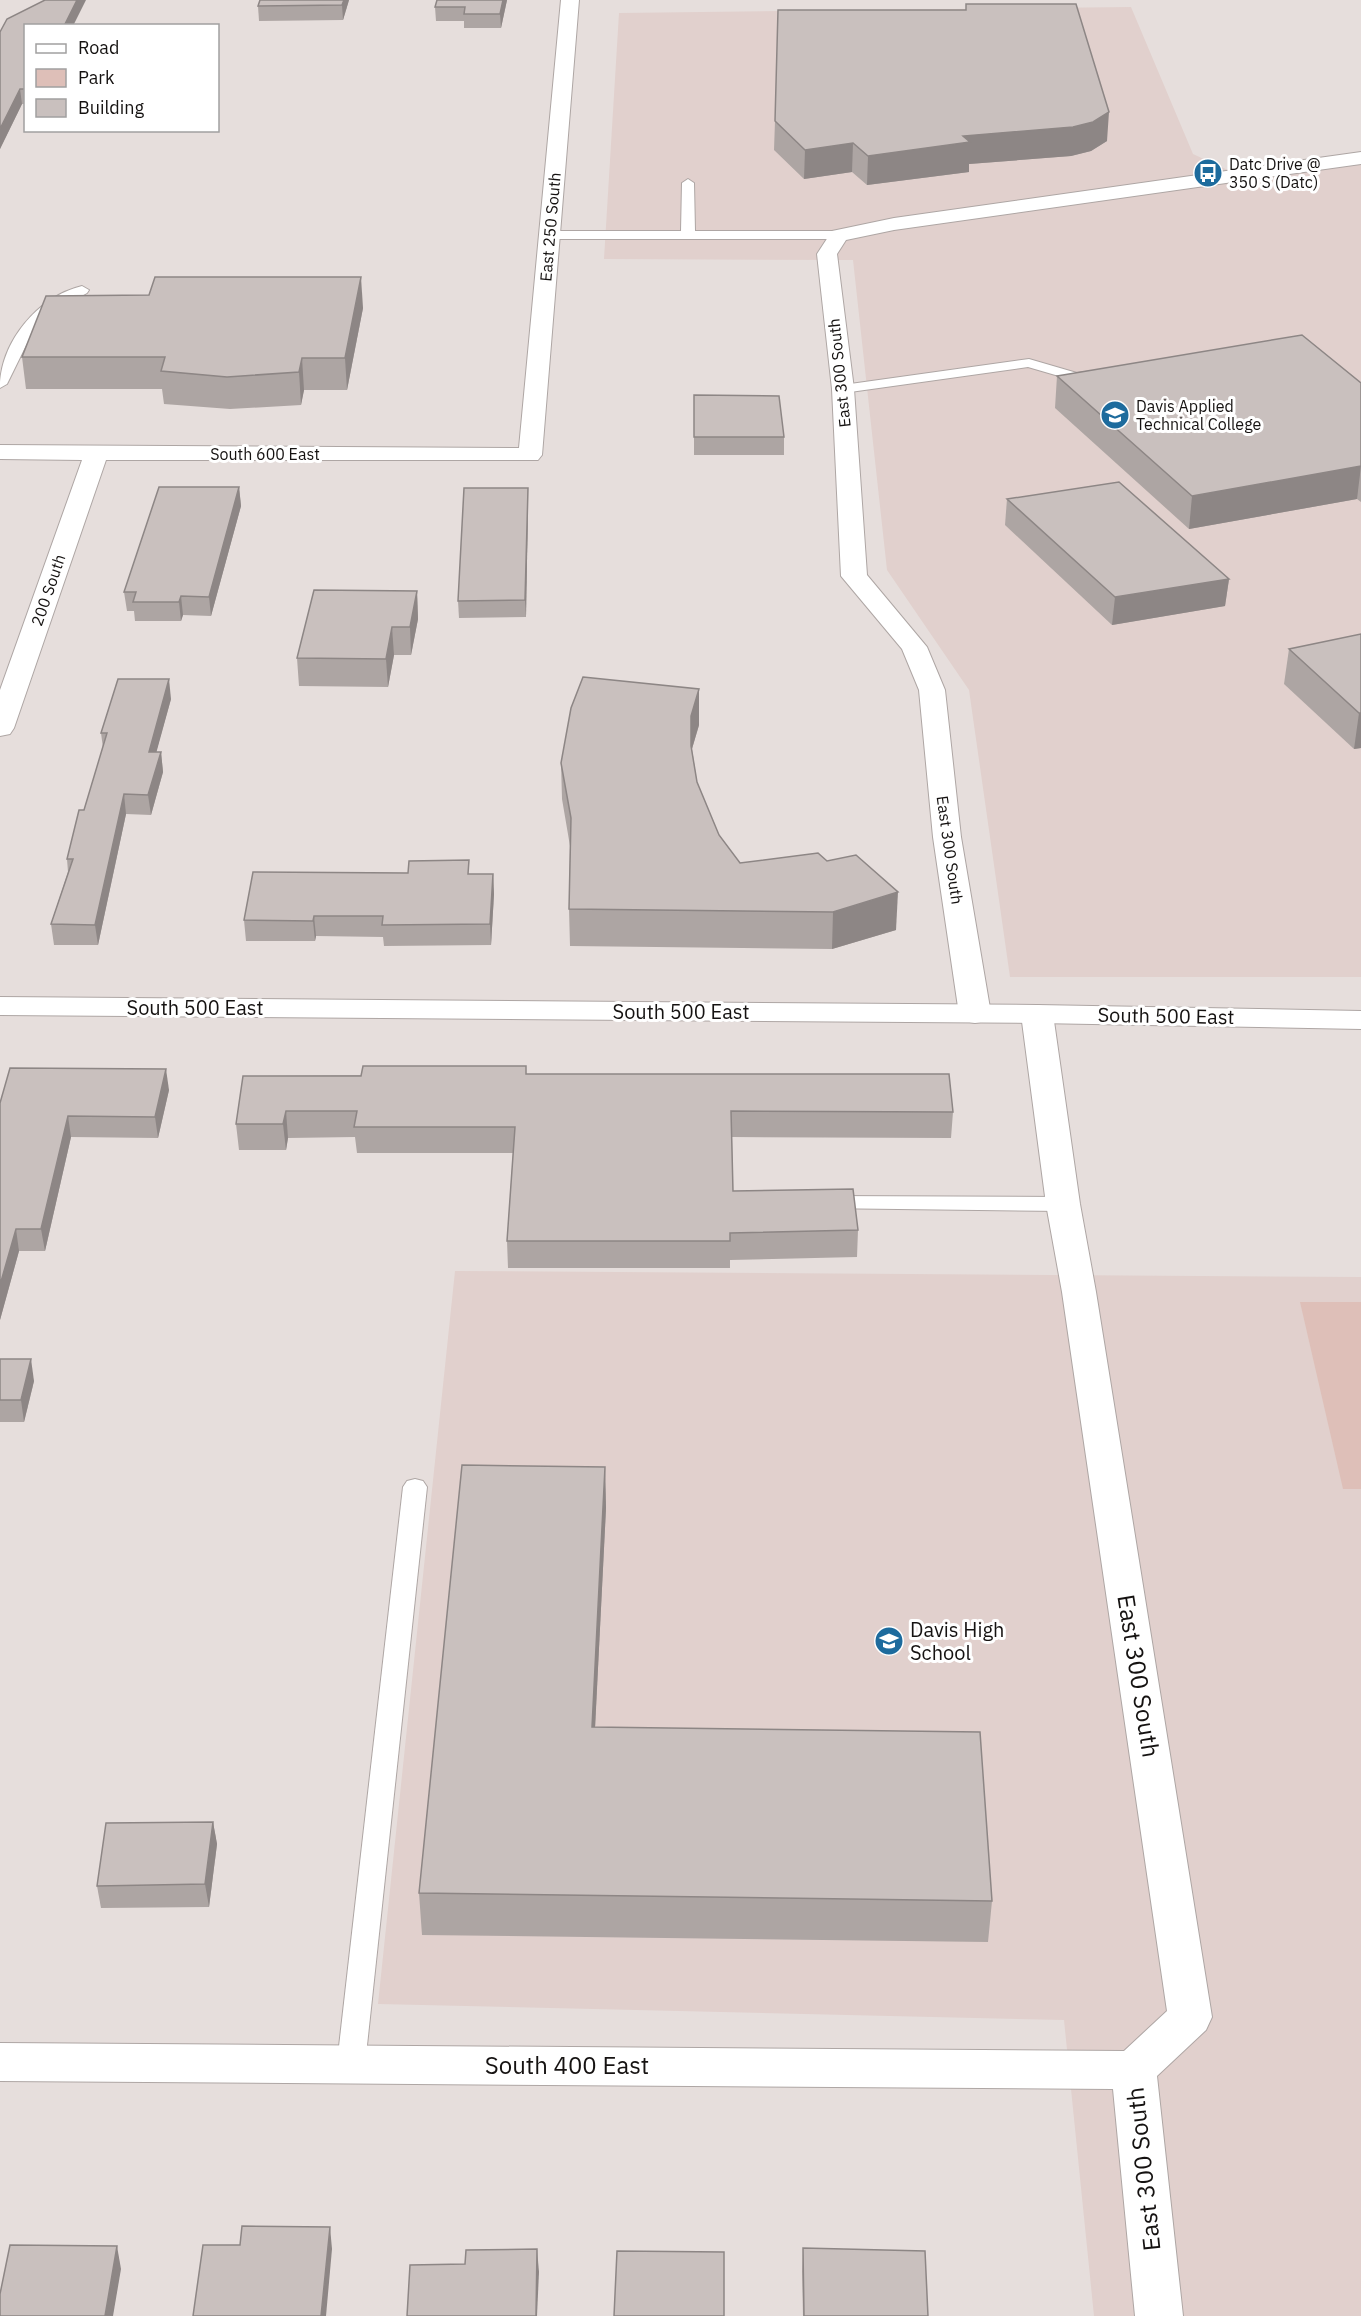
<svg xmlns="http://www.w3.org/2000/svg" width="1361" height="2316" font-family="'IBM Plex Sans',sans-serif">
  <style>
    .built { fill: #e1d0cd }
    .green { fill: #debfb8 }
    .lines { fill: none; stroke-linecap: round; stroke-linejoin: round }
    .service-casing { stroke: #aea6a4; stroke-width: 2 }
    .minor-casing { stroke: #aea6a4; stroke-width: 2 }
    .tertiary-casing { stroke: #aea6a4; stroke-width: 2 }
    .service { fill: #fff; fill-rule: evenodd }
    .minor { fill: #fff; fill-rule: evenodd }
    .tertiary { fill: #fff; fill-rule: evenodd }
    .wall { fill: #ada5a3 }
    .shaded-wall { fill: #8d8685 }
    .building { fill: #c9c0be; stroke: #8d8685; stroke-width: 1.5 }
    .labels { text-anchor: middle; stroke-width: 6; stroke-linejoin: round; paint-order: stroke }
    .far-poi-label { font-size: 16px; fill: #151211; stroke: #fff; text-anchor: start }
    .far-street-label { font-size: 16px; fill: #151211; stroke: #fff }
    .street-label { font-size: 20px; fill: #151211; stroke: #fff }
    .poi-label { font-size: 20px; fill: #151211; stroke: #fff; text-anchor: start }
    .near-street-label { font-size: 24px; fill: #151211; stroke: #fff }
  </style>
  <rect width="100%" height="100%" fill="#e6dedc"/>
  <!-- built -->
  <g class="built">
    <path d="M 1131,7 L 1193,154 L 1245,178 L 1361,162 L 1361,977 L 1010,977 L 969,690 L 887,570 L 853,260 L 604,259 L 619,13 Z"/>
    <path d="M 455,1271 L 1361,1277 L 1361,2316 L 1094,2316 L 1064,2020 L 378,2004 Z"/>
  </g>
  <!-- green -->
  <path class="green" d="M 1300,1302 L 1361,1302 L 1361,1489 L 1343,1489 Z"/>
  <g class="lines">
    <!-- service casing -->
    <g class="service-casing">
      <g id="service">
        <path d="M 688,179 L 694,183 L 695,231 L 839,231 L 846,235 L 839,239 L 550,239 L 543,235 L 550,231 L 681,231 L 682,183 Z"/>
        <path d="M 82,286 L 89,290 L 87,293 L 46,316 L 36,325 L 7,384 L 0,388 C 0,343 37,297 82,286 Z"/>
        <path d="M 1029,359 L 1077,373 L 1093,371 L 1100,375 L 1098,378 L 1076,381 L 1028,367 L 843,393 L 836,389 L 843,385 Z"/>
        <path d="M 826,1196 L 1063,1197 L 1071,1199 L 1074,1204 L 1071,1209 L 1063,1211 L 818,1208 L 815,1203 L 818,1198 Z"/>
        <path d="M 415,1479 L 423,1481 L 427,1487 L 365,2064 L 361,2073 L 351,2076 L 341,2073 L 337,2064 L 403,1487 L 407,1481 Z"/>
      </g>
    </g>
    <!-- minor casing -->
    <g class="minor-casing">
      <g id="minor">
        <path d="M 561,0 L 579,0 L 542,455 L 538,460 L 106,460 L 14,728 L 10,734 L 0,736 L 0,690 L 82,460 L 0,459 L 0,445 L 519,448 Z"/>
        <path d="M 1361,152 L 1361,164 L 894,230 L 846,240 L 837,254 L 854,389 L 867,575 L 927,647 L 945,690 L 961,837 L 991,1014 L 986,1021 L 975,1023 L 964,1021 L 959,1014 L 933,837 L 919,690 L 902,649 L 841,576 L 832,389 L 817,254 L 832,231 L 894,218 Z"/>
        <path d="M 1037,1005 L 1048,1007 L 1053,1014 L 1080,1204 L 1096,1292 L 1212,2017 L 1206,2030 L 1157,2076 L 1183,2316 L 1135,2316 L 1113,2089 L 0,2081 L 0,2043 L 1124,2051 L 1167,2011 L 1062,1292 L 1046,1204 L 1021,1014 L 1026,1007 Z"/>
      </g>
    </g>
    <!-- tertiary casing -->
    <g class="tertiary-casing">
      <path id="tertiary" d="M 0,997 L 1037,1005 L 1361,1011 L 1361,1029 L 1037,1023 L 0,1015 Z"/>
    </g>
    <!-- service -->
    <use href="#service" class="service"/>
    <!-- minor -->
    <use href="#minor" class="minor"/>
    <!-- tertiary -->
    <use href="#tertiary" class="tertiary"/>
  </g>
  <!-- wall -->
  <g class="wall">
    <path d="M 260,0 L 349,0 L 343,20 L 259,21 L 258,6 Z"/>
    <path d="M 507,0 L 501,28 L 464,28 L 464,21 L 436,21 L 435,7 Z"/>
    <path d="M 26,26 L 26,104 L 22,104 L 0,149 L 0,32 Z"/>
    <path d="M 775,121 L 1107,141 L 1091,151 L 1071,156 L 969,164 L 969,172 L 867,185 L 852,172 L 804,179 L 774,150 Z"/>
    <path d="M 363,308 L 347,390 L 304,390 L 301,405 L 230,409 L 164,404 L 162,389 L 26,389 L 22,357 Z"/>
    <path d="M 1057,376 L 1361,383 L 1361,502 L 1357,499 L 1189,529 L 1055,408 Z"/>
    <path d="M 694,395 L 784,437 L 784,455 L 694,455 Z"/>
    <path d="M 239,487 L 241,506 L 211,616 L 183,615 L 181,621 L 135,621 L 134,611 L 127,611 L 124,592 Z"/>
    <path d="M 528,488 L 528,505 L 526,617 L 459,618 L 458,601 Z"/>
    <path d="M 1007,499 L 1229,579 L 1225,606 L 1112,625 L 1005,525 Z"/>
    <path d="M 417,591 L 418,619 L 411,655 L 394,655 L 388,687 L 299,686 L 297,658 Z"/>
    <path d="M 1361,634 L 1361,748 L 1354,749 L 1284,684 L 1289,649 Z"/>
    <path d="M 699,689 L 699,725 L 692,749 L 697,782 L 719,835 L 740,863 L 896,930 L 832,949 L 570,946 L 569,909 L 570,846 L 562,799 L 561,763 Z"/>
    <path d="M 171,699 L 156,752 L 161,752 L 163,772 L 151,815 L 126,814 L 98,945 L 54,945 L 51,924 L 68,872 L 67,859 L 84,810 L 103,748 L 101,733 Z"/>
    <path d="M 470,874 L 493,874 L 494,894 L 491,945 L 384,946 L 383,937 L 316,936 L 315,941 L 246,941 L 244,920 Z"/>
    <path d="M 527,1074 L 953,1112 L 951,1138 L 732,1137 L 733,1191 L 858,1230 L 857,1257 L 730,1260 L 730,1268 L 508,1268 L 507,1241 L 513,1153 L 357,1153 L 355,1137 L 288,1138 L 286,1150 L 239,1150 L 236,1124 L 243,1076 Z"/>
    <path d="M 169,1090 L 158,1138 L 71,1137 L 45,1251 L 19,1251 L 0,1320 L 0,1103 Z"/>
    <path d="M 0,1359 L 34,1381 L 24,1422 L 0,1422 Z"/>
    <path d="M 605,1467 L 606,1508 L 595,1727 L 992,1901 L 988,1942 L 422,1935 L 419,1893 Z"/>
    <path d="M 213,1822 L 217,1844 L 209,1907 L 101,1908 L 97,1886 Z"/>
    <path d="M 803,2248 L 928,2316 L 803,2316 L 802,2271 Z"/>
  </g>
  <!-- shaded-wall -->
  <g class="shaded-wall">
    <path d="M 77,0 L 86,0 L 73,26 L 64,26 Z"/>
    <path d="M 344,0 L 349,0 L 343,20 L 342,5 Z"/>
    <path d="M 503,0 L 507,0 L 501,28 L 500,14 Z"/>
    <path d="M 20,89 L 22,104 L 0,149 L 0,129 Z"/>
    <path d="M 1109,112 L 1107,141 L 1091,151 L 1071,156 L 969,164 L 969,172 L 867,185 L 868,156 L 963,136 Z"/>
    <path d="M 853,143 L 852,172 L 804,179 L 805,150 Z"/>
    <path d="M 361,277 L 363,308 L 347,390 L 345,358 Z"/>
    <path d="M 302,358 L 304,390 L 301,405 L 299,372 Z"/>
    <path d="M 1361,466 L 1357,499 L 1189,529 L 1192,496 Z"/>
    <path d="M 239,487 L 241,506 L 211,616 L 209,597 Z"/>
    <path d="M 528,488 L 528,505 L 526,617 L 525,600 Z"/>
    <path d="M 1229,579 L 1225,606 L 1112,625 L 1115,597 Z"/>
    <path d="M 417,591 L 418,619 L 411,655 L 410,627 Z"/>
    <path d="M 181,596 L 183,615 L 181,621 L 179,602 Z"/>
    <path d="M 392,627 L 394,655 L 388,687 L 386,659 Z"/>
    <path d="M 169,679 L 171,699 L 151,772 L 149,752 Z"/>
    <path d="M 699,689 L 699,725 L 691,752 L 691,716 Z"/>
    <path d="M 1359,713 L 1361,713 L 1361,748 L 1354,749 Z"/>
    <path d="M 161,752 L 163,772 L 151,815 L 148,795 Z"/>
    <path d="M 124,794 L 126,814 L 98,945 L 95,925 Z"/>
    <path d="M 493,874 L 494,894 L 491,945 L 490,924 Z"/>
    <path d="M 898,892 L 896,930 L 832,949 L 833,912 Z"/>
    <path d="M 314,916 L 316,936 L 315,941 L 313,921 Z"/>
    <path d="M 166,1069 L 169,1090 L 158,1138 L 155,1117 Z"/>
    <path d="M 286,1111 L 288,1138 L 286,1150 L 283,1124 Z"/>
    <path d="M 68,1116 L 71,1137 L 45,1251 L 41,1229 Z"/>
    <path d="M 16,1229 L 19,1251 L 0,1320 L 0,1285 Z"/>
    <path d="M 31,1359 L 34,1381 L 24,1422 L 21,1400 Z"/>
    <path d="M 605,1467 L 606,1508 L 593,1769 L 592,1727 Z"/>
    <path d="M 213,1822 L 217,1844 L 209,1907 L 205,1884 Z"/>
    <path d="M 330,2227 L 332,2249 L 326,2316 L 321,2316 Z"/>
    <path d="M 117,2246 L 121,2269 L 113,2316 L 105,2316 Z"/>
    <path d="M 537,2249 L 539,2272 L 537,2316 L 536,2316 Z"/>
  </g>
  <!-- building -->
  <g class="building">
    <path d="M 45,0 L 77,0 L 64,26 L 26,26 L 26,89 L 20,89 L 0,129 L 0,32 L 7,19 Z"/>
    <path d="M 260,0 L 344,0 L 342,5 L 258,6 Z"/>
    <path d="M 437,0 L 503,0 L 500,14 L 464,14 L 465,7 L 435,7 Z"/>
    <path d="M 966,4 L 1076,4 L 1109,112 L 1093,122 L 1073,127 L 963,136 L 970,142 L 868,156 L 853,143 L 805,150 L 775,121 L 778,10 L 966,10 Z"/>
    <path d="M 155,277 L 361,277 L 345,358 L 302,358 L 299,372 L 227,377 L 161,371 L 165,357 L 22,357 L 46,296 L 149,295 Z"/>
    <path d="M 1302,335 L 1361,383 L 1361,466 L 1192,496 L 1057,376 Z"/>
    <path d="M 694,395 L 779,396 L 784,437 L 694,437 Z"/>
    <path d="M 1119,482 L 1229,579 L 1115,597 L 1007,499 Z"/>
    <path d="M 159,487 L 239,487 L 209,597 L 181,596 L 179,602 L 133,602 L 136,592 L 124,592 Z"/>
    <path d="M 464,488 L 528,488 L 525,600 L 458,601 Z"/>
    <path d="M 314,590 L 417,591 L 410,627 L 392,627 L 386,659 L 297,658 Z"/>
    <path d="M 1361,634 L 1361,713 L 1359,713 L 1289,649 Z"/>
    <path d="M 583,677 L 699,689 L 691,716 L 691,746 L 697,782 L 719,835 L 740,863 L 818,853 L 827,861 L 856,855 L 898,892 L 833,912 L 569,909 L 571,818 L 561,763 L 571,708 Z"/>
    <path d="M 118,679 L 169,679 L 149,752 L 161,752 L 148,795 L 124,794 L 95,925 L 51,924 L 73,859 L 67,859 L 79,810 L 84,810 L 107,733 L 101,733 Z"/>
    <path d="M 469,860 L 468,874 L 493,874 L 490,924 L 382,925 L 383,916 L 314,916 L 313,921 L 244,920 L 253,872 L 408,873 L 409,861 Z"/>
    <path d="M 363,1066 L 526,1066 L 526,1074 L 949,1074 L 953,1112 L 731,1111 L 733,1191 L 853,1189 L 858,1230 L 730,1233 L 730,1241 L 507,1241 L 515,1127 L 354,1127 L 357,1111 L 286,1111 L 283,1124 L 236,1124 L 243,1076 L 361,1076 Z"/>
    <path d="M 10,1068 L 166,1069 L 155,1117 L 68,1116 L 41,1229 L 16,1229 L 0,1285 L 0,1103 Z"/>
    <path d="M 0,1359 L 31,1359 L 21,1400 L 0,1400 Z"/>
    <path d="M 462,1465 L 605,1467 L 592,1727 L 980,1732 L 992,1901 L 419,1893 Z"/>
    <path d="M 213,1822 L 205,1884 L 97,1886 L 106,1823 Z"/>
    <path d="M 242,2226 L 330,2227 L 321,2316 L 193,2316 L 203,2245 L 240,2245 Z"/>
    <path d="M 10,2245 L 117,2246 L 105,2316 L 0,2316 L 0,2294 Z"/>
    <path d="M 803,2248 L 925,2251 L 928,2316 L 804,2316 Z"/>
    <path d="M 537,2249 L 536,2316 L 407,2316 L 410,2265 L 465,2264 L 466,2250 Z"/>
    <path d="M 617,2251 L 724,2252 L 724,2316 L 614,2316 Z"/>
  </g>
  <!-- icons -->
  <defs>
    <g id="bus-disc" transform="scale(1.5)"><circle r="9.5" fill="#1d6b9d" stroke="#fff"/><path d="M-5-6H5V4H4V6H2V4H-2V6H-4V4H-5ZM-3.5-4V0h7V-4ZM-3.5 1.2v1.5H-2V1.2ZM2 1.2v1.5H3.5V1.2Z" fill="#fff"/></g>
    <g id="university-disc" transform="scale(1.5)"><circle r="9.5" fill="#1d6b9d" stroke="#fff"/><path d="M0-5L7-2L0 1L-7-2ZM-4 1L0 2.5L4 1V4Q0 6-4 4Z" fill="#fff"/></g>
    <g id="school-disc" transform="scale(1.5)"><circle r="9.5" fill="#1d6b9d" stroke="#fff"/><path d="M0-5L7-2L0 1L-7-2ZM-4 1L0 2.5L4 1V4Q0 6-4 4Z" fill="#fff"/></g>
  </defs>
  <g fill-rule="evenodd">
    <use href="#bus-disc" x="1208" y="173"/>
    <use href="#university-disc" x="1115" y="415"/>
    <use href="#school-disc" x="889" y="1641"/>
  </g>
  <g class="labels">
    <!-- far-poi labels -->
    <g class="far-poi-label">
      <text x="1229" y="170">Datc Drive @<tspan x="1229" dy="18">350 S (Datc)</tspan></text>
      <text x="1136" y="412">Davis Applied<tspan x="1136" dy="18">Technical College</tspan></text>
    </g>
    <!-- far-street labels -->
    <g class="far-street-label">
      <text transform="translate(550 227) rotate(-85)" y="6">East 250 South</text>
      <text transform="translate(839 373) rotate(-96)" y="6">East 300 South</text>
      <text x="265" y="460">South 600 East</text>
      <text transform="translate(48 590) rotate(-71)" y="6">200 South</text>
      <text transform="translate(950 850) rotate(82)" y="6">East 300 South</text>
    </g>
    <!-- street labels -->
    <g class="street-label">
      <text x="195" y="1015">South 500 East</text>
      <text x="681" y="1019">South 500 East</text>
      <text transform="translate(1166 1016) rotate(1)" y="7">South 500 East</text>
    </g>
    <!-- poi labels -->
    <g class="poi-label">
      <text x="910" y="1637">Davis High<tspan x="910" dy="23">School</tspan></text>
    </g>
    <!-- near-street labels -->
    <g class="near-street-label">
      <text transform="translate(1138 1676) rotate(81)" y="8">East 300 South</text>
      <text x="567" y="2074">South 400 East</text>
      <text transform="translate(1144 2169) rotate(-96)" y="8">East 300 South</text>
    </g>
  </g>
  <!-- legend -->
  <rect x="24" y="24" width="195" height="108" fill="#ffffff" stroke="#a1a0a0" stroke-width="1.5"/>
  <rect x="36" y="44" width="30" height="9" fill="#ffffff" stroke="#a1a0a0" stroke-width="1.5"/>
  <text x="78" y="54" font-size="18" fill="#151211">Road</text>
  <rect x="36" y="69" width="30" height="18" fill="#debfb8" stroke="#a1a0a0" stroke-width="1.5"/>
  <text x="78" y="84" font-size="18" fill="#151211">Park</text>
  <rect x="36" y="99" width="30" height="18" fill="#c9c0be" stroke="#a1a0a0" stroke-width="1.5"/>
  <text x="78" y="114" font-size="18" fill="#151211">Building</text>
</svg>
